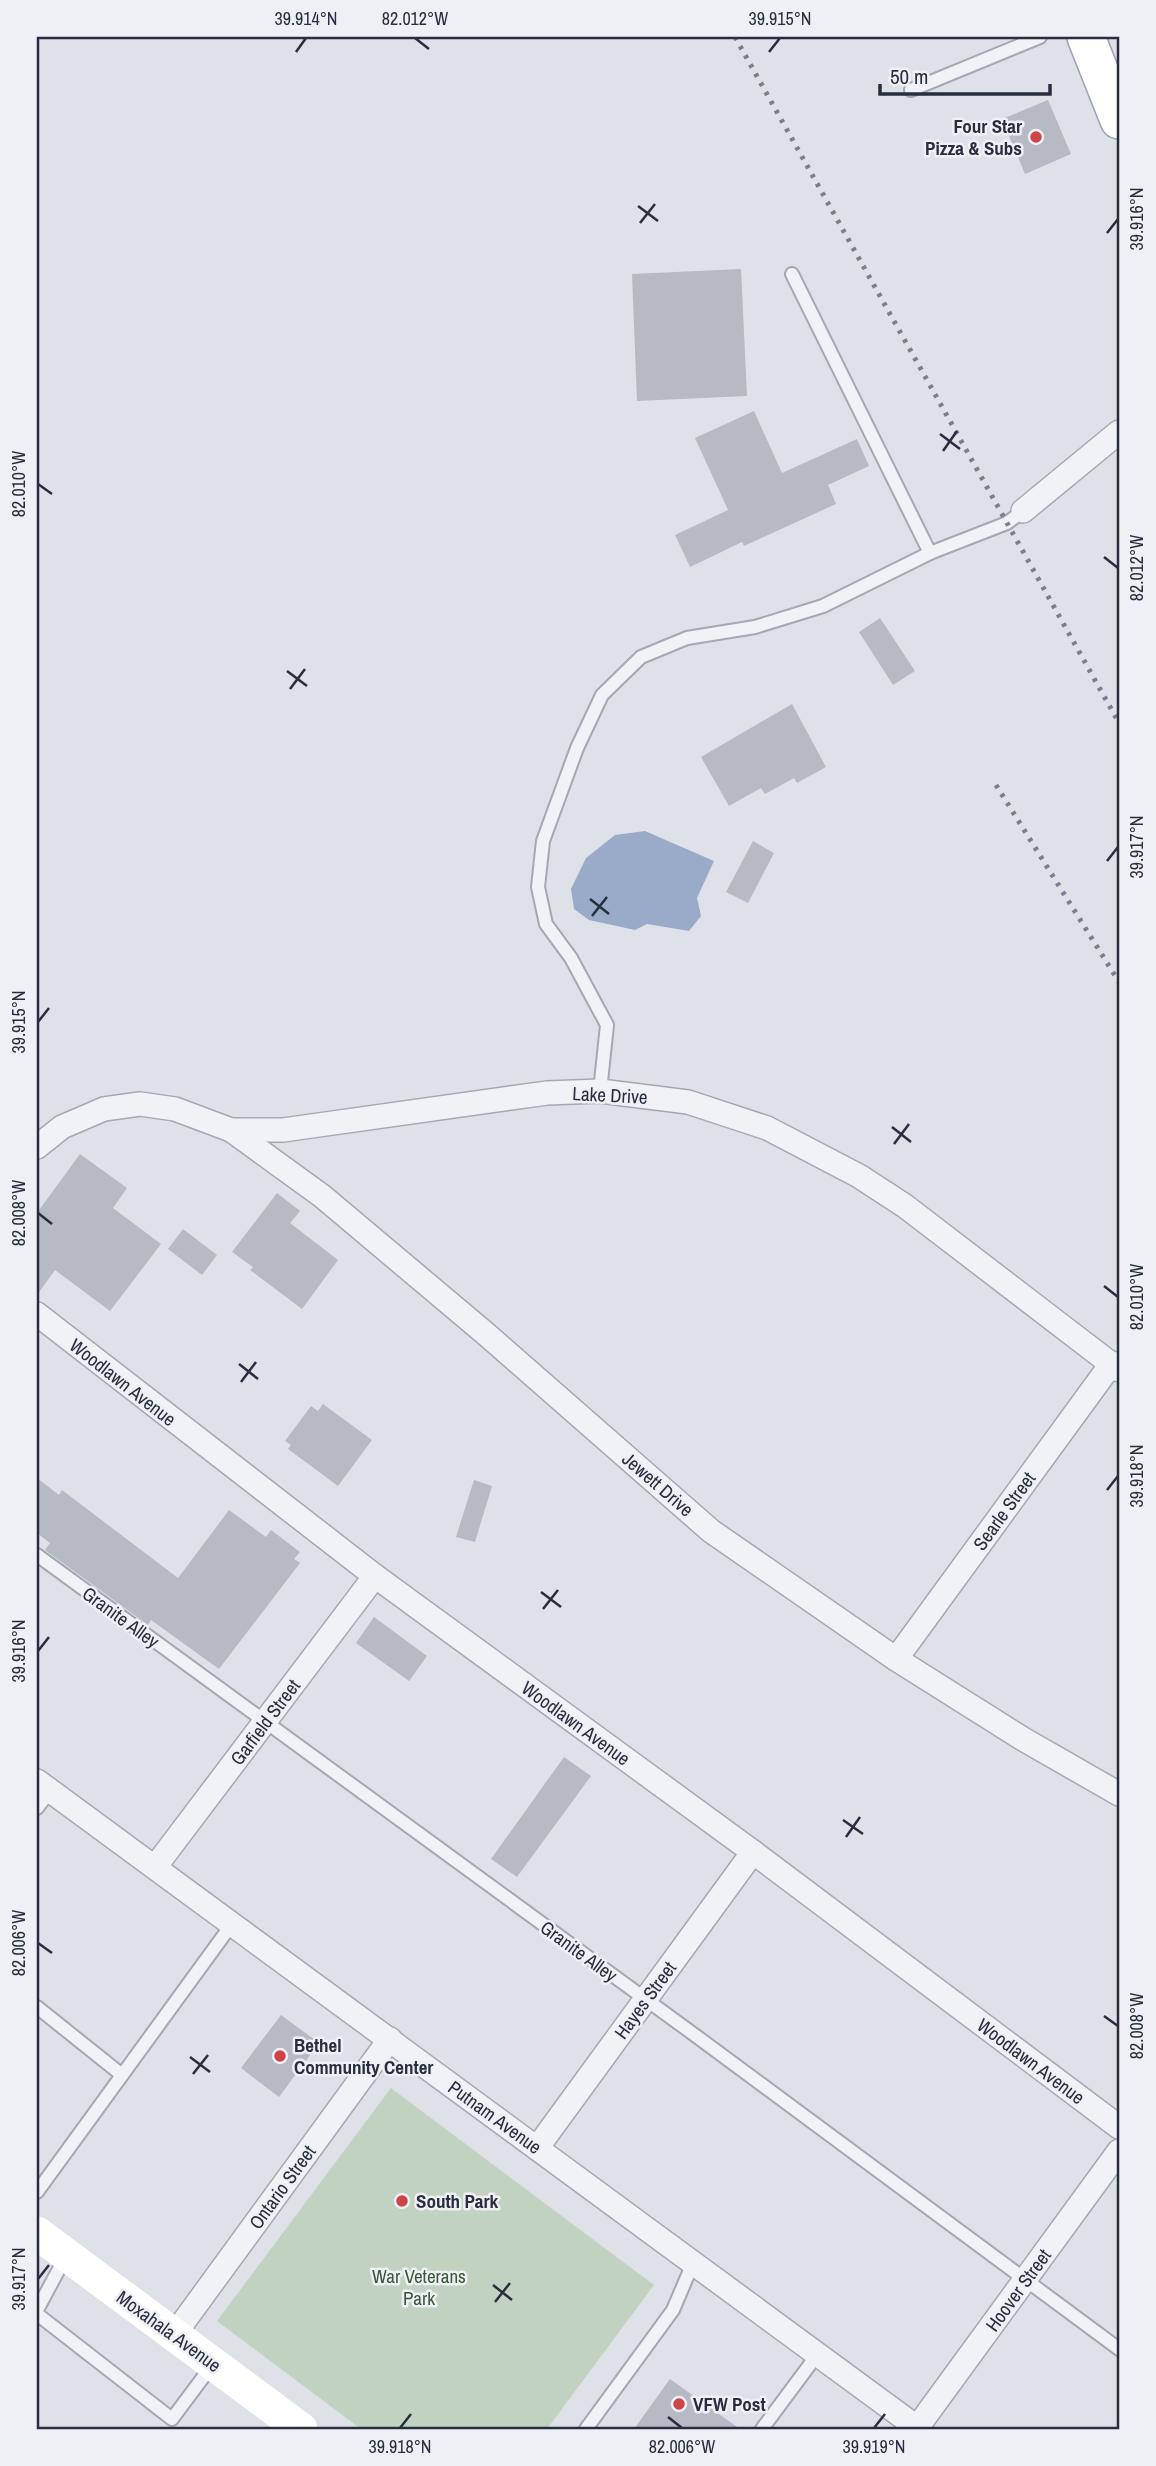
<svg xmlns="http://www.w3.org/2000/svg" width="1156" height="2466" font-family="'Archivo Narrow',sans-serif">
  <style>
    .green { fill: #c2d2c0 }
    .water { fill: #99abc8 }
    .building { fill: #b6bac5 }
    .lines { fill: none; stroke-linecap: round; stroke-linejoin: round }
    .lane-casing { stroke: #a4a8b2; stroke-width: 16 }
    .street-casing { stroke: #a4a8b2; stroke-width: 26 }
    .primary-casing { stroke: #9ea4b3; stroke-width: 40 }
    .lane { stroke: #f1f2f6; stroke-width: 12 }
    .street { stroke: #f1f2f6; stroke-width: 23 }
    .secondary { stroke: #fff; stroke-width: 33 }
    .primary { stroke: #fff; stroke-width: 37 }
    .rail { stroke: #787f91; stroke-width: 5; stroke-dasharray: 3.5 7; stroke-linecap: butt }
    .ticks { fill: none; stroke: #282e3f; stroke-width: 2.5 }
    .poi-dot { fill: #cd4449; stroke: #eef0f5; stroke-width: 2.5 }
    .labels { text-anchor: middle; stroke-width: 5; stroke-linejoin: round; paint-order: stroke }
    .poi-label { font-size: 19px; font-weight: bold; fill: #282e3f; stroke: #eef0f5; text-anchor: start }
    .street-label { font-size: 19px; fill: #282e3f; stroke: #eef0f5 }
    .park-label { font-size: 19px; fill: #385a35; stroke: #eef0f5 }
    .neatline { fill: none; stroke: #282e3f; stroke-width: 2.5 }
    .ticks-label { font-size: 18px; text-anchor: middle; fill: #282e3f }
  </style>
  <rect width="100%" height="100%" fill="#dee1e8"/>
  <!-- green -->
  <path class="green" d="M 391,2088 L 654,2285 L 547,2429 L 361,2429 L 217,2321 Z"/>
  <!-- water -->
  <path class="water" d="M 645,831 L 714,861 L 697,898 L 701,916 L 689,931 L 647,924 L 635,930 L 589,920 L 574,909 L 571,889 L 586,858 L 615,835 Z"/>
  <!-- building -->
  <g class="building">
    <path d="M 1048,100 L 1071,154 L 1025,174 L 1002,119 Z"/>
    <path d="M 741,269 L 747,396 L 637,401 L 632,274 Z"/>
    <path d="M 754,411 L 782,473 L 857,439 L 869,466 L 828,485 L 836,504 L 744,546 L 742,542 L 690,567 L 675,535 L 728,510 L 695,438 Z"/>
    <path d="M 880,618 L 915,671 L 893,685 L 859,632 Z"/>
    <path d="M 792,704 L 826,767 L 797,783 L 794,778 L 765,794 L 761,788 L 729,806 L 701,757 Z"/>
    <path d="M 753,841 L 774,853 L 748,903 L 726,892 Z"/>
    <path d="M 80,1154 L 127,1188 L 113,1208 L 161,1244 L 110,1311 L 55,1270 L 37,1295 L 37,1213 Z"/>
    <path d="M 277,1193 L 300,1211 L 290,1223 L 338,1260 L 302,1309 L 250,1270 L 253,1267 L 232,1252 Z"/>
    <path d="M 183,1229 L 217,1255 L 202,1275 L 168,1249 Z"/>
    <path d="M 323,1404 L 372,1440 L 338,1486 L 288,1449 L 291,1445 L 285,1441 L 311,1406 L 318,1411 Z"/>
    <path d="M 37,1478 L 59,1495 L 62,1490 L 178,1578 L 229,1510 L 266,1537 L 271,1530 L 300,1552 L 294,1559 L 300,1563 L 219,1669 L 151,1620 L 148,1625 L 45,1550 L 50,1543 L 37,1533 Z"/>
    <path d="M 474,1480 L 492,1486 L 475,1542 L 456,1537 Z"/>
    <path d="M 374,1617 L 427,1656 L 409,1681 L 356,1643 Z"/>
    <path d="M 564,1757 L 591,1776 L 517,1877 L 491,1859 Z"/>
    <path d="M 281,2015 L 319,2043 L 279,2097 L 241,2068 Z"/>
    <path d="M 670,2379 L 740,2429 L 634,2429 Z"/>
  </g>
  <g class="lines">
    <!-- lane casing -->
    <g class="lane-casing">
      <g id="lane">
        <path d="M 911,90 L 1040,37"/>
        <path d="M 792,274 L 930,553"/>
        <path d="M 600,1091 L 607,1025 L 571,958 L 546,924 L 538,887 L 543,841 L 577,748 L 602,695 L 641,657 L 687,638 L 755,627 L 823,606 L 930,553 L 1007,523 L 1023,511"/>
        <path d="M 37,1555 L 692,2033 L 1119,2349"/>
        <path d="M 37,1808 L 50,1791"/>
        <path d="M 37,2007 L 122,2075"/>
        <path d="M 37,2192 L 232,1924"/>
        <path d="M 37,2310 L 66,2256"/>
        <path d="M 37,2314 L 172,2419 L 213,2364"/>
        <path d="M 586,2429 L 673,2310 L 693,2263"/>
        <path d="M 762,2429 L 817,2355"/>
      </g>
    </g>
    <!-- street casing -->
    <g class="street-casing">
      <g id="street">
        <path d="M 1023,511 L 1119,432"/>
        <path d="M 231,1130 L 322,1196 L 486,1334 L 711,1531 L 896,1659 L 1023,1739 L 1119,1794"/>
        <path d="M 37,1147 L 62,1127 L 104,1109 L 140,1104 L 175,1109 L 231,1130 L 283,1130 L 547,1093 L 600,1091 L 688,1102 L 767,1128 L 859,1176 L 905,1206 L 1119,1370"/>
        <path d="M 37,1314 L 375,1576 L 753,1852 L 1119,2127"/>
        <path d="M 896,1659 L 1112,1363"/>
        <path d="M 37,1781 L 919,2429"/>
        <path d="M 155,1867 L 375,1576"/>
        <path d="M 537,2148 L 753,1852"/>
        <path d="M 174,2335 L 390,2039"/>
        <path d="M 916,2429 L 1119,2151"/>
      </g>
    </g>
    <!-- primary casing -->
    <g class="primary-casing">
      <path id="primary" d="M 1086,37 L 1119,120"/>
    </g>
    <!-- lane -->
    <use href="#lane" class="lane"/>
    <!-- street -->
    <use href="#street" class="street"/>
    <!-- secondary -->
    <path class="secondary" d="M 37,2233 L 301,2429"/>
    <!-- primary -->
    <use href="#primary" class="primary"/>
    <!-- rail -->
    <g class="rail">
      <path d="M 735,37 L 1119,723"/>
      <path d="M 996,785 L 1119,982"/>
    </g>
  </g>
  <!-- ticks -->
  <path class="ticks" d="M 415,38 L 429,49M 296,52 L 306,38M 769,52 L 780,38M 638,206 L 658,221M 640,223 L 655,204M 1107,233 L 1118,219M 940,434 L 960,449M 943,451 L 957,431M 38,484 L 52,494M 1104,557 L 1118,568M 287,671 L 307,686M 290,689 L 305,669M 1107,861 L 1118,847M 590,899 L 609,914M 592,916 L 607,897M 38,1022 L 49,1008M 892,1127 L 911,1142M 894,1144 L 909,1124M 38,1213 L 52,1224M 1104,1286 L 1118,1297M 239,1364 L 258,1379M 241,1382 L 256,1362M 1107,1490 L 1118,1476M 541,1592 L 561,1607M 543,1609 L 558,1590M 38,1651 L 49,1637M 843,1820 L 863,1834M 846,1837 L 860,1817M 38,1943 L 52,1953M 1104,2016 L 1118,2026M 190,2057 L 210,2072M 193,2074 L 208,2055M 38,2279 L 49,2265M 493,2285 L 512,2300M 495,2302 L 510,2283M 668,2417 L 682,2428M 400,2428 L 411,2414M 874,2428 L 885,2414"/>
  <!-- markers -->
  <g class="poi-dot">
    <circle cx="1036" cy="137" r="7"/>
    <circle cx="280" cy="2056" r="7"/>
    <circle cx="402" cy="2201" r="7"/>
    <circle cx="679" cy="2404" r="7"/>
  </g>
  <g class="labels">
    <!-- poi labels -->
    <g class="poi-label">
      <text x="1022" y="133" text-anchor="end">Four Star<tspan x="1022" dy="22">Pizza &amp; Subs</tspan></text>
      <text x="294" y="2052">Bethel<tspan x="294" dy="22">Community Center</tspan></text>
      <text x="416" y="2208">South Park</text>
      <text x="693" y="2411">VFW Post</text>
    </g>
    <!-- street labels -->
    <g class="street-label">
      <text transform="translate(610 1095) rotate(3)" y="7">Lake Drive</text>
      <text transform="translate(123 1382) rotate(38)" y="7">Woodlawn Avenue</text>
      <text transform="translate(658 1484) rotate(41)" y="7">Jewett Drive</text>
      <text transform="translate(1004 1511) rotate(-54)" y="7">Searle Street</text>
      <text transform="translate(121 1617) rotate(36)" y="7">Granite Alley</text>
      <text transform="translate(265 1722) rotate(-53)" y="7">Garfield Street</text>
      <text transform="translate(576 1723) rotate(36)" y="7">Woodlawn Avenue</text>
      <text transform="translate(579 1951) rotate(36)" y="7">Granite Alley</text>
      <text transform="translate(645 2000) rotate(-54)" y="7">Hayes Street</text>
      <text transform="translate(1031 2061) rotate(37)" y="7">Woodlawn Avenue</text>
      <text transform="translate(495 2117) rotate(36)" y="7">Putnam Avenue</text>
      <text transform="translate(282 2187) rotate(-54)" y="7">Ontario Street</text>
      <text transform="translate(1018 2290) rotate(-54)" y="7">Hoover Street</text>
      <text transform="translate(169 2331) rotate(36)" y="7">Moxahala Avenue</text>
    </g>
    <!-- park labels -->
    <g class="park-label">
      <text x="419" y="2283">War Veterans<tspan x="419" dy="22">Park</tspan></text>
    </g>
  </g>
  <!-- border -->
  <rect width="1156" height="2466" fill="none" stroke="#eef0f5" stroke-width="77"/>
  <!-- scale -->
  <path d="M880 84v10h170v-10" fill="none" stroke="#282e3f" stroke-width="3.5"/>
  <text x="890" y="84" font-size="21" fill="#282e3f" stroke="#eef0f5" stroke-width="5" paint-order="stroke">50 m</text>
  <rect x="38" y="38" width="1080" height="2390" class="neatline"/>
  <g class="ticks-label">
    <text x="306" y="25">39.914°N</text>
    <text x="415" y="25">82.012°W</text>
    <text x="780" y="25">39.915°N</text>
    <text transform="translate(1137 219) rotate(-90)" y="6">39.916°N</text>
    <text transform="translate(19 484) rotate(-90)" y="6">82.010°W</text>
    <text transform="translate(1137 568) rotate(-90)" y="6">82.012°W</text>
    <text transform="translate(1137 847) rotate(-90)" y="6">39.917°N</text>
    <text transform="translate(19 1022) rotate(-90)" y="6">39.915°N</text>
    <text transform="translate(19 1213) rotate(-90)" y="6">82.008°W</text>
    <text transform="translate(1137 1297) rotate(-90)" y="6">82.010°W</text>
    <text transform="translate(1137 1476) rotate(-90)" y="6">39.918°N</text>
    <text transform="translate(19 1651) rotate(-90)" y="6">39.916°N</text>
    <text transform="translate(19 1943) rotate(-90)" y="6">82.006°W</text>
    <text transform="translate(1137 2026) rotate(-90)" y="6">82.008°W</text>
    <text transform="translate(19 2279) rotate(-90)" y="6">39.917°N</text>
    <text x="400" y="2453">39.918°N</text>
    <text x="682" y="2453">82.006°W</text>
    <text x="874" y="2453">39.919°N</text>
  </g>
</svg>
